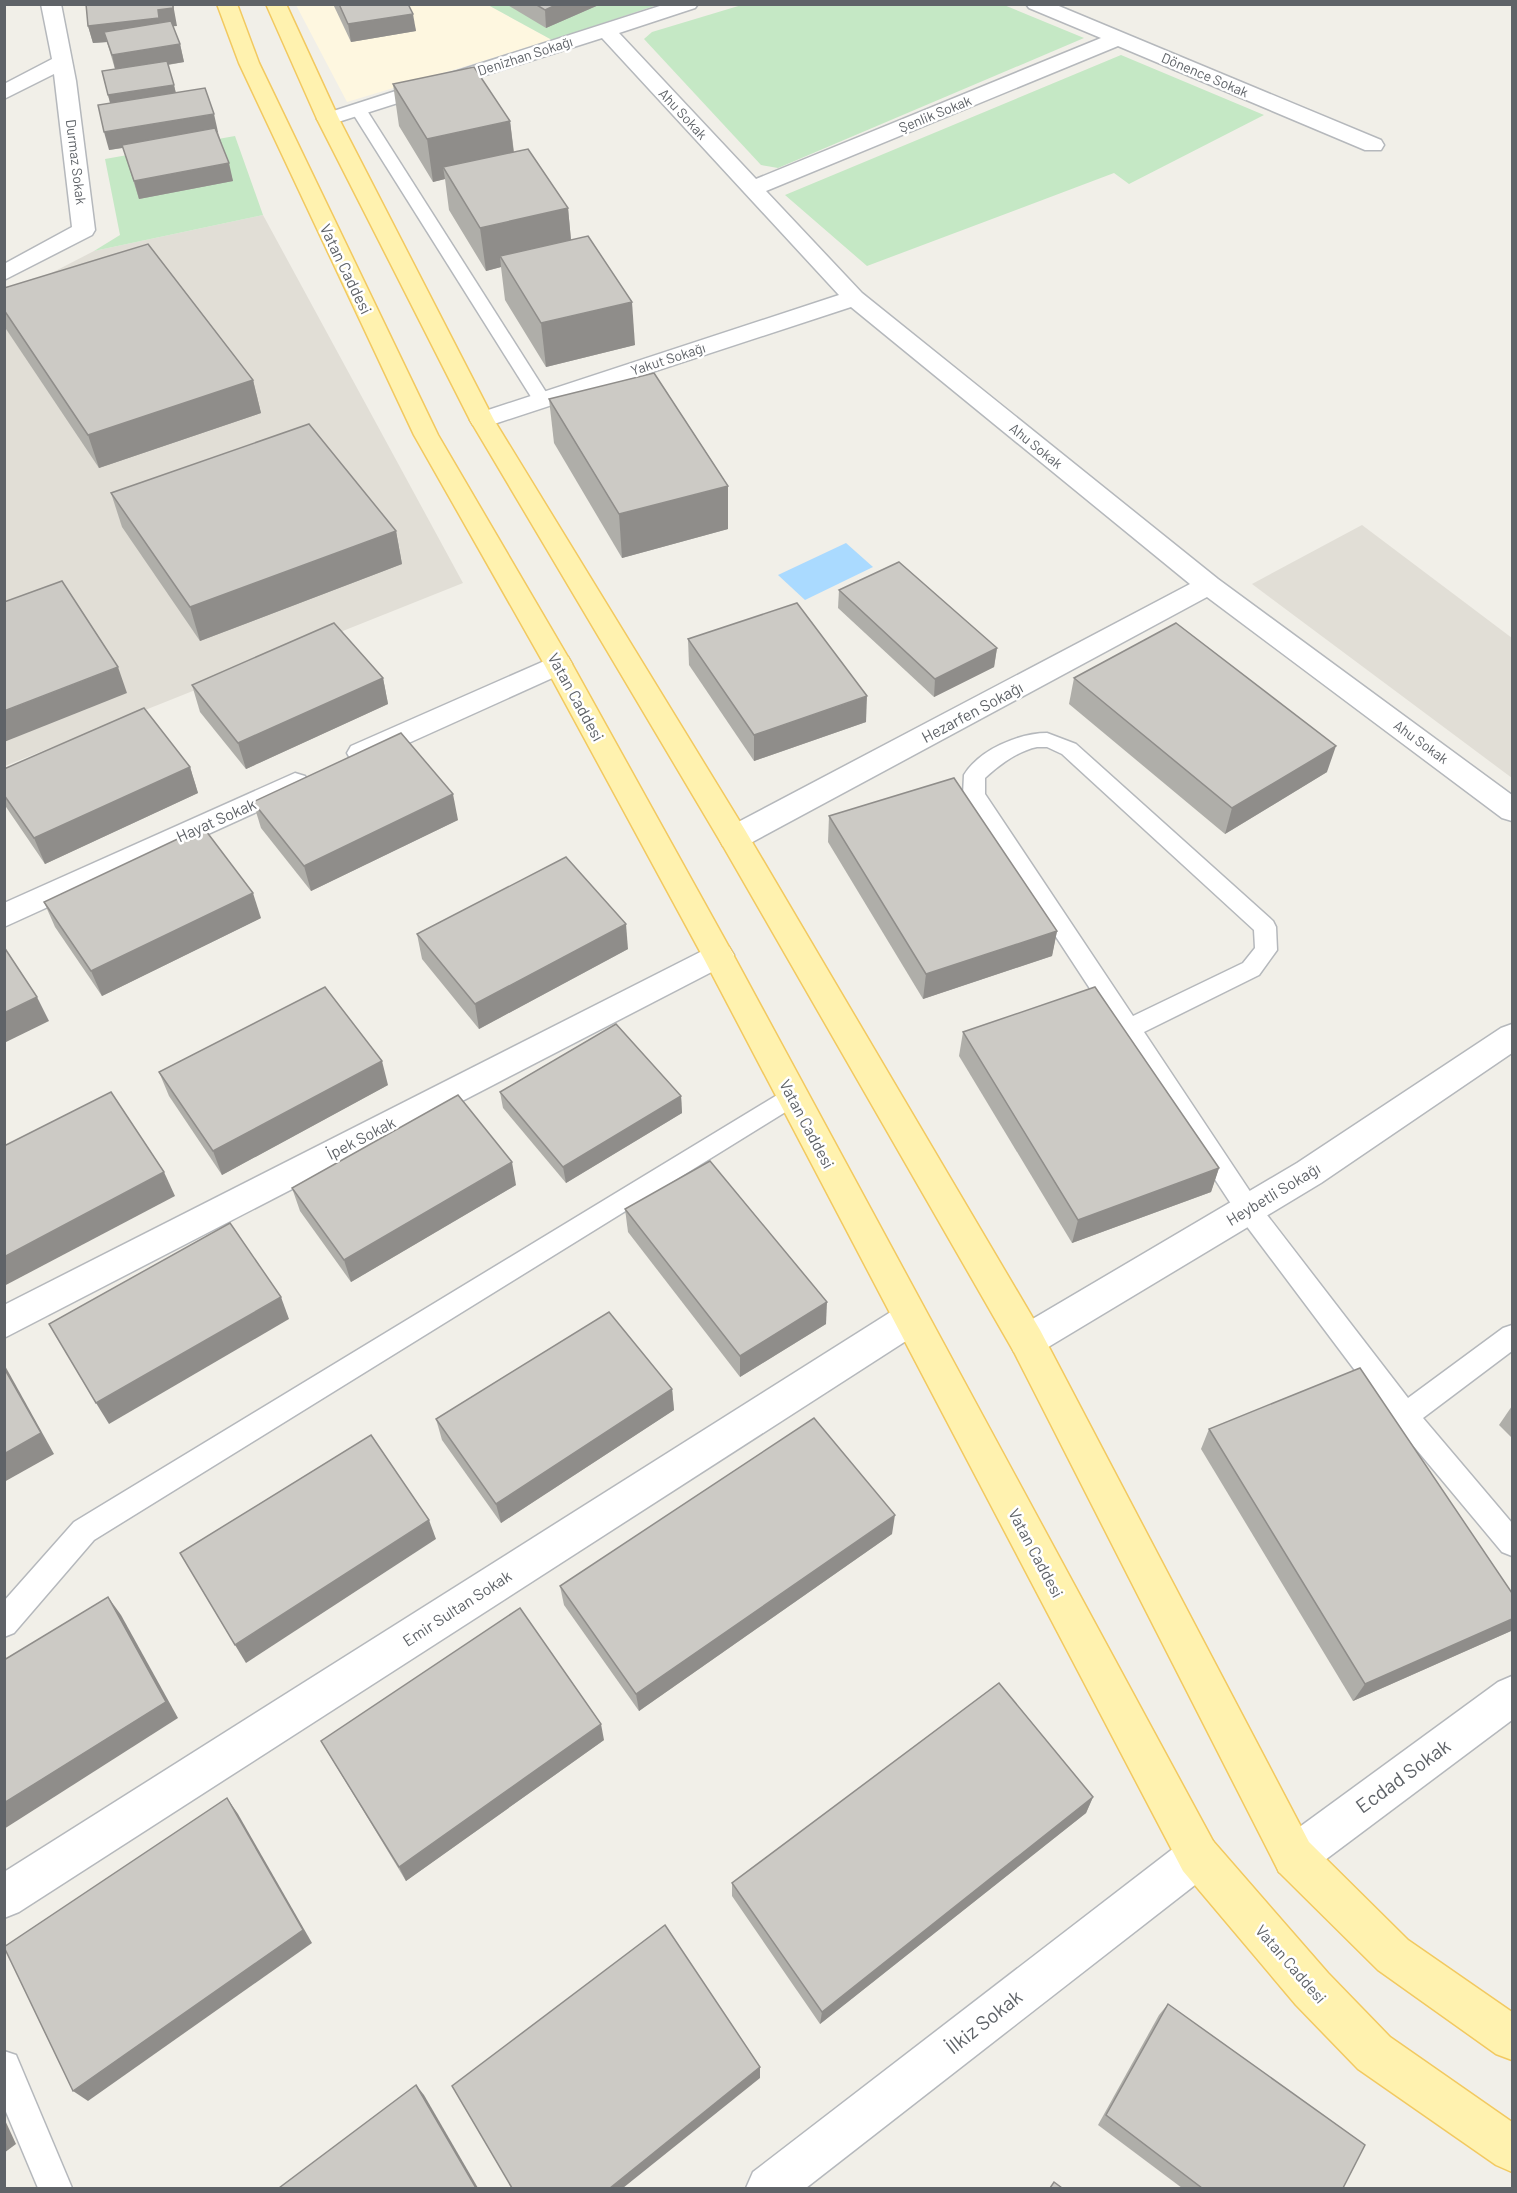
<svg xmlns="http://www.w3.org/2000/svg" width="1517" height="2193" font-family="Barlow,sans-serif">
  <style>
    .commercial { fill: #fef7e0 }
    .education { fill: #e1ded6 }
    .green { fill: #c5e8c5 }
    .water { fill: #aadaff }
    .lines { fill: none; stroke-linecap: round; stroke-linejoin: round }
    .lane-casing { stroke: #b5b8bc; stroke-width: 3 }
    .street-casing { stroke: #b5b8bc; stroke-width: 3 }
    .primary-casing { stroke: #f2c960; stroke-width: 3 }
    .lane { fill: #fff; fill-rule: evenodd }
    .street { fill: #fff; fill-rule: evenodd }
    .primary { fill: #fff2af; fill-rule: evenodd }
    .wall { fill: #afaea9 }
    .shaded-wall { fill: #8f8d8a }
    .building { fill: #cccac5; stroke: #8f8d8a; stroke-width: 1.5 }
    .labels { text-anchor: middle; stroke-width: 5; stroke-linejoin: round; paint-order: stroke }
    .far-street-label { font-size: 14px; fill: #5f6368; stroke: #fff }
    .street-label { font-size: 16px; fill: #5f6368; stroke: #fff }
    .near-street-label { font-size: 20px; fill: #5f6368; stroke: #fff }
  </style>
  <rect width="100%" height="100%" fill="#f1efe8"/>
  <!-- commercial -->
  <path class="commercial" d="M 296,5 L 488,5 L 552,40 L 347,102 Z"/>
  <!-- education -->
  <g class="education">
    <path d="M 263,215 L 463,583 L 5,766 L 5,297 L 94,251 Z"/>
    <path d="M 1362,525 L 1512,638 L 1512,778 L 1252,584 Z"/>
  </g>
  <!-- green -->
  <g class="green">
    <path d="M 745,4 L 1004,5 L 1084,38 L 778,168 L 761,165 L 644,39 L 652,32 Z"/>
    <path d="M 488,5 L 657,5 L 552,40 Z"/>
    <path d="M 1121,55 L 1264,115 L 1129,184 L 1114,173 L 867,266 L 785,195 Z"/>
    <path d="M 235,136 L 263,215 L 94,251 L 120,235 L 105,159 Z"/>
  </g>
  <!-- water -->
  <path class="water" d="M 846,543 L 873,567 L 805,600 L 778,575 Z"/>
  <g class="lines">
    <!-- lane casing -->
    <g class="lane-casing">
      <g id="lane">
        <path d="M 358,104 L 366,109 L 551,400 L 548,404 L 542,405 L 533,400 L 350,109 Z"/>
        <path d="M 1047,733 L 1076,744 L 1273,921 L 1276,927 L 1277,950 L 1259,975 L 1144,1032 L 1257,1202 L 1408,1398 L 1503,1328 L 1512,1325 L 1512,1351 L 1423,1418 L 1512,1523 L 1512,1556 L 1502,1552 L 1396,1425 L 1239,1216 L 963,795 L 964,775 C 979,750 1019,733 1047,733 ZM 1037,747 L 1047,747 L 1062,754 L 1254,930 L 1255,948 L 1243,963 L 1133,1016 L 985,794 L 985,778 C 1000,764 1018,751 1037,747 Z"/>
        <path d="M 792,1086 L 800,1089 L 804,1096 L 800,1103 L 94,1540 L 14,1633 L 4,1637 L 4,1601 L 74,1522 Z"/>
        <path d="M 4,2051 L 16,2055 L 72,2188 L 38,2188 L 4,2107 Z"/>
      </g>
    </g>
    <!-- street casing -->
    <g class="street-casing">
      <g id="street">
        <path d="M 41,4 L 61,4 L 76,81 L 95,230 L 92,235 L 4,280 L 4,264 L 72,227 L 54,74 L 4,99 L 4,84 L 52,59 Z"/>
        <path d="M 666,4 L 698,4 L 695,8 L 619,33 L 756,179 L 1101,38 L 1029,8 L 1026,4 L 1054,4 L 1381,140 L 1384,145 L 1381,150 L 1365,150 L 1118,46 L 766,191 L 862,293 L 1218,579 L 1512,795 L 1512,821 L 1502,818 L 1207,597 L 745,846 L 734,849 L 723,846 L 719,838 L 723,830 L 1190,584 L 851,307 L 491,425 L 482,428 L 473,425 L 470,420 L 473,415 L 839,295 L 602,38 L 335,123 L 321,123 L 317,119 L 321,115 Z"/>
        <path d="M 558,655 L 568,657 L 572,664 L 568,671 L 371,760 L 361,763 L 351,760 L 347,753 L 351,746 Z"/>
        <path d="M 295,773 L 305,776 L 310,783 L 305,790 L 4,927 L 4,903 Z"/>
        <path d="M 718,943 L 729,947 L 734,955 L 729,963 L 4,1338 L 4,1305 Z"/>
        <path d="M 1512,1024 L 1512,1053 L 1321,1183 L 1040,1352 L 1027,1357 L 1014,1352 L 1009,1341 L 1014,1330 L 1297,1163 L 1501,1028 Z"/>
        <path d="M 910,1303 L 923,1308 L 928,1319 L 923,1330 L 19,1912 L 4,1918 L 4,1872 L 897,1308 Z"/>
        <path d="M 1512,1676 L 1512,1720 L 1309,1872 L 1294,1878 L 1279,1872 L 1273,1857 L 1279,1842 L 1498,1682 Z"/>
        <path d="M 1198,1835 L 1213,1841 L 1219,1856 L 1213,1871 L 806,2188 L 746,2188 L 753,2172 L 1183,1841 Z"/>
      </g>
    </g>
    <!-- primary casing -->
    <g class="primary-casing">
      <g id="primary">
        <path d="M 217,4 L 237,4 L 259,63 L 438,435 L 572,664 L 729,947 L 1213,1841 L 1328,1973 L 1390,2037 L 1512,2122 L 1512,2172 L 1496,2165 L 1358,2069 L 1296,2005 L 1183,1871 L 703,957 L 544,664 L 414,435 L 239,63 Z"/>
        <path d="M 266,4 L 286,4 L 339,119 L 494,420 L 745,830 L 1040,1330 L 1309,1842 L 1408,1940 L 1512,2012 L 1512,2060 L 1496,2054 L 1378,1970 L 1279,1872 L 1014,1352 L 723,846 L 470,420 L 317,119 Z"/>
      </g>
    </g>
    <!-- lane -->
    <use href="#lane" class="lane"/>
    <!-- street -->
    <use href="#street" class="street"/>
    <!-- primary -->
    <use href="#primary" class="primary"/>
  </g>
  <!-- wall -->
  <g class="wall">
    <path d="M 333,4 L 408,4 L 416,31 L 351,42 Z"/>
    <path d="M 506,4 L 601,4 L 546,28 Z"/>
    <path d="M 88,26 L 177,26 L 173,26 L 180,44 L 184,62 L 168,65 L 176,93 L 218,132 L 233,181 L 139,199 L 123,148 L 109,150 L 110,103 L 102,71 L 115,69 L 107,42 L 93,43 Z"/>
    <path d="M 393,84 L 510,121 L 514,152 L 568,208 L 571,240 L 635,345 L 546,367 L 505,300 L 501,267 L 486,271 L 449,210 L 445,179 L 433,182 L 399,126 Z"/>
    <path d="M 4,310 L 253,380 L 261,413 L 99,468 L 4,326 Z"/>
    <path d="M 549,399 L 728,529 L 622,558 L 554,443 Z"/>
    <path d="M 111,493 L 396,531 L 402,564 L 200,641 L 122,527 Z"/>
    <path d="M 839,590 L 997,648 L 994,667 L 934,697 L 838,608 Z"/>
    <path d="M 688,639 L 866,722 L 754,761 L 689,665 Z"/>
    <path d="M 383,678 L 388,704 L 246,769 L 200,712 L 192,685 Z"/>
    <path d="M 1074,678 L 1327,772 L 1225,834 L 1069,704 Z"/>
    <path d="M 190,767 L 198,793 L 45,864 L 4,804 L 4,769 Z"/>
    <path d="M 253,802 L 458,820 L 311,891 L 261,828 Z"/>
    <path d="M 829,816 L 1057,931 L 1052,956 L 923,999 L 828,842 Z"/>
    <path d="M 44,902 L 261,918 L 102,996 L 55,927 Z"/>
    <path d="M 417,934 L 628,949 L 479,1029 L 422,959 Z"/>
    <path d="M 963,1032 L 1219,1168 L 1211,1192 L 1072,1243 L 959,1056 Z"/>
    <path d="M 159,1072 L 388,1085 L 222,1175 L 169,1096 Z"/>
    <path d="M 500,1092 L 681,1096 L 682,1113 L 566,1183 L 503,1108 Z"/>
    <path d="M 516,1185 L 351,1282 L 300,1211 L 292,1188 Z"/>
    <path d="M 625,1209 L 826,1324 L 740,1377 L 628,1232 Z"/>
    <path d="M 672,1389 L 674,1410 L 501,1523 L 442,1440 L 436,1419 Z"/>
    <path d="M 1512,1406 L 1512,1438 L 1499,1425 Z"/>
    <path d="M 1209,1429 L 1511,1631 L 1353,1701 L 1201,1449 Z"/>
    <path d="M 892,1534 L 639,1711 L 564,1605 L 560,1586 Z"/>
    <path d="M 604,1740 L 406,1881 L 321,1741 Z"/>
    <path d="M 1093,1797 L 1086,1813 L 820,2024 L 732,1896 L 732,1883 Z"/>
    <path d="M 1168,2004 L 1343,2188 L 1182,2188 L 1098,2125 L 1159,2015 Z"/>
  </g>
  <!-- shaded-wall -->
  <g class="shaded-wall">
    <path d="M 173,4 L 177,26 L 104,32 L 107,42 L 93,43 L 88,26 L 158,10 Z"/>
    <path d="M 558,4 L 601,4 L 546,28 L 545,10 Z"/>
    <path d="M 413,14 L 416,31 L 351,42 L 348,24 Z"/>
    <path d="M 180,44 L 184,62 L 116,73 L 112,55 Z"/>
    <path d="M 174,85 L 178,103 L 113,113 L 108,95 Z"/>
    <path d="M 214,114 L 218,132 L 109,150 L 104,132 Z"/>
    <path d="M 510,121 L 515,164 L 443,167 L 445,179 L 433,182 L 427,139 Z"/>
    <path d="M 229,163 L 233,181 L 139,199 L 134,181 Z"/>
    <path d="M 568,208 L 572,251 L 500,256 L 501,267 L 486,271 L 480,228 Z"/>
    <path d="M 632,302 L 635,345 L 546,367 L 541,323 Z"/>
    <path d="M 253,380 L 261,413 L 99,468 L 88,435 Z"/>
    <path d="M 728,486 L 728,529 L 622,558 L 619,514 Z"/>
    <path d="M 396,531 L 402,564 L 200,641 L 190,607 Z"/>
    <path d="M 997,648 L 994,667 L 934,697 L 935,679 Z"/>
    <path d="M 118,667 L 127,693 L 4,742 L 4,711 Z"/>
    <path d="M 383,678 L 388,704 L 246,769 L 238,743 Z"/>
    <path d="M 867,696 L 866,722 L 754,761 L 754,735 Z"/>
    <path d="M 1336,746 L 1327,772 L 1225,834 L 1232,808 Z"/>
    <path d="M 190,767 L 198,793 L 45,864 L 34,838 Z"/>
    <path d="M 453,794 L 458,820 L 311,891 L 304,866 Z"/>
    <path d="M 253,893 L 261,918 L 102,996 L 91,971 Z"/>
    <path d="M 626,924 L 628,949 L 479,1029 L 475,1004 Z"/>
    <path d="M 1057,931 L 1052,956 L 923,999 L 926,974 Z"/>
    <path d="M 37,997 L 49,1021 L 4,1043 L 4,1013 Z"/>
    <path d="M 382,1061 L 388,1085 L 222,1175 L 213,1151 Z"/>
    <path d="M 681,1096 L 682,1113 L 566,1183 L 563,1167 Z"/>
    <path d="M 512,1162 L 516,1185 L 351,1282 L 344,1260 Z"/>
    <path d="M 1219,1168 L 1211,1192 L 1072,1243 L 1078,1220 Z"/>
    <path d="M 164,1172 L 175,1196 L 4,1286 L 4,1257 Z"/>
    <path d="M 281,1297 L 289,1319 L 109,1424 L 96,1403 Z"/>
    <path d="M 827,1302 L 826,1324 L 740,1377 L 740,1356 Z"/>
    <path d="M 4,1364 L 54,1454 L 4,1482 Z"/>
    <path d="M 672,1389 L 674,1410 L 501,1523 L 496,1504 Z"/>
    <path d="M 895,1515 L 892,1534 L 639,1711 L 636,1694 Z"/>
    <path d="M 429,1520 L 436,1539 L 246,1663 L 235,1645 Z"/>
    <path d="M 108,1597 L 121,1615 L 178,1718 L 4,1829 L 4,1803 Z"/>
    <path d="M 1512,1619 L 1512,1629 L 1511,1631 L 1353,1701 L 1365,1684 Z"/>
    <path d="M 601,1724 L 604,1740 L 406,1881 L 399,1867 Z"/>
    <path d="M 1093,1797 L 1086,1813 L 820,2024 L 822,2012 Z"/>
    <path d="M 227,1798 L 238,1814 L 312,1943 L 88,2101 L 73,2091 Z"/>
    <path d="M 760,2067 L 760,2078 L 623,2188 L 610,2188 Z"/>
    <path d="M 416,2085 L 424,2095 L 478,2188 L 476,2188 Z"/>
    <path d="M 4,2118 L 16,2144 L 4,2153 Z"/>
  </g>
  <!-- building -->
  <g class="building">
    <path d="M 86,4 L 173,4 L 173,8 L 158,10 L 159,18 L 88,26 Z"/>
    <path d="M 339,4 L 408,4 L 413,14 L 348,24 Z"/>
    <path d="M 535,4 L 558,4 L 545,10 Z"/>
    <path d="M 171,21 L 180,44 L 112,55 L 104,32 Z"/>
    <path d="M 167,61 L 174,85 L 108,95 L 102,71 Z"/>
    <path d="M 474,67 L 510,121 L 427,139 L 393,84 Z"/>
    <path d="M 205,88 L 214,114 L 104,132 L 98,105 Z"/>
    <path d="M 215,128 L 229,163 L 134,181 L 122,145 Z"/>
    <path d="M 528,149 L 568,208 L 480,228 L 443,167 Z"/>
    <path d="M 588,236 L 632,302 L 541,323 L 500,256 Z"/>
    <path d="M 148,244 L 253,380 L 88,435 L 4,310 L 4,288 Z"/>
    <path d="M 654,373 L 728,486 L 619,514 L 549,399 Z"/>
    <path d="M 309,424 L 396,531 L 190,607 L 111,493 Z"/>
    <path d="M 899,562 L 997,648 L 935,679 L 839,590 Z"/>
    <path d="M 62,581 L 118,667 L 4,711 L 4,602 Z"/>
    <path d="M 797,603 L 867,696 L 754,735 L 688,639 Z"/>
    <path d="M 334,623 L 383,678 L 238,743 L 192,685 Z"/>
    <path d="M 1176,623 L 1336,746 L 1232,808 L 1074,678 Z"/>
    <path d="M 144,708 L 190,767 L 34,838 L 4,795 L 4,769 Z"/>
    <path d="M 401,733 L 453,794 L 304,866 L 253,802 Z"/>
    <path d="M 954,778 L 1057,931 L 926,974 L 829,816 Z"/>
    <path d="M 203,827 L 253,893 L 91,971 L 44,902 Z"/>
    <path d="M 566,857 L 626,924 L 475,1004 L 417,934 Z"/>
    <path d="M 4,947 L 37,997 L 4,1013 Z"/>
    <path d="M 325,987 L 382,1061 L 213,1151 L 159,1072 Z"/>
    <path d="M 1095,987 L 1219,1168 L 1078,1220 L 963,1032 Z"/>
    <path d="M 616,1024 L 681,1096 L 563,1167 L 500,1092 Z"/>
    <path d="M 111,1092 L 164,1172 L 4,1257 L 4,1146 Z"/>
    <path d="M 458,1095 L 512,1162 L 344,1260 L 292,1188 Z"/>
    <path d="M 710,1161 L 827,1302 L 740,1356 L 625,1209 Z"/>
    <path d="M 230,1223 L 281,1297 L 96,1403 L 49,1324 Z"/>
    <path d="M 609,1312 L 672,1389 L 496,1504 L 436,1419 Z"/>
    <path d="M 4,1368 L 41,1433 L 4,1454 Z"/>
    <path d="M 1360,1368 L 1512,1593 L 1512,1619 L 1365,1684 L 1209,1429 Z"/>
    <path d="M 814,1418 L 895,1515 L 636,1694 L 560,1586 Z"/>
    <path d="M 371,1435 L 429,1520 L 235,1645 L 180,1553 Z"/>
    <path d="M 108,1597 L 166,1702 L 4,1803 L 4,1660 Z"/>
    <path d="M 520,1608 L 601,1724 L 399,1867 L 321,1741 Z"/>
    <path d="M 999,1683 L 1093,1797 L 822,2012 L 732,1883 Z"/>
    <path d="M 227,1798 L 303,1930 L 73,2091 L 4,1947 Z"/>
    <path d="M 665,1925 L 760,2067 L 610,2188 L 512,2188 L 452,2086 Z"/>
    <path d="M 1168,2004 L 1365,2145 L 1343,2188 L 1202,2188 L 1106,2115 Z"/>
    <path d="M 416,2085 L 476,2188 L 279,2188 Z"/>
    <path d="M 1054,2182 L 1062,2188 L 1050,2188 Z"/>
  </g>
  <g class="labels">
    <!-- far-street labels -->
    <g class="far-street-label">
      <text transform="translate(525 56) rotate(-18)" y="5">Denizhan Sokağı</text>
      <text transform="translate(1205 75) rotate(23)" y="5">Dönence Sokak</text>
      <text transform="translate(683 114) rotate(47)" y="5">Ahu Sokak</text>
      <text transform="translate(935 114) rotate(-22)" y="5">Şenlik Sokak</text>
      <text transform="translate(76 162) rotate(83)" y="5">Durmaz Sokak</text>
      <text transform="translate(668 359) rotate(-18)" y="5">Yakut Sokağı</text>
      <text transform="translate(1036 446) rotate(39)" y="5">Ahu Sokak</text>
      <text transform="translate(1421 742) rotate(36)" y="5">Ahu Sokak</text>
    </g>
    <!-- street labels -->
    <g class="street-label">
      <text transform="translate(346 269) rotate(64)" y="6">Vatan Caddesi</text>
      <text transform="translate(576 697) rotate(61)" y="6">Vatan Caddesi</text>
      <text transform="translate(972 712) rotate(-28)" y="6">Hezarfen Sokağı</text>
      <text transform="translate(216 820) rotate(-24)" y="6">Hayat Sokak</text>
      <text transform="translate(807 1124) rotate(62)" y="6">Vatan Caddesi</text>
      <text transform="translate(361 1138) rotate(-27)" y="6">İpek Sokak</text>
      <text transform="translate(1273 1194) rotate(-31)" y="6">Heybetli Sokağı</text>
      <text transform="translate(1036 1553) rotate(62)" y="6">Vatan Caddesi</text>
      <text transform="translate(457 1608) rotate(-33)" y="6">Emir Sultan Sokak</text>
      <text transform="translate(1291 1964) rotate(49)" y="6">Vatan Caddesi</text>
    </g>
    <!-- near-street labels -->
    <g class="near-street-label">
      <text transform="translate(1403 1776) rotate(-36)" y="7">Ecdad Sokak</text>
      <text transform="translate(984 2022) rotate(-38)" y="7">İlkiz Sokak</text>
    </g>
  </g>
  <!-- border -->
  <rect width="1517" height="2193" fill="none" stroke="#5f6368" stroke-width="12"/>
</svg>
